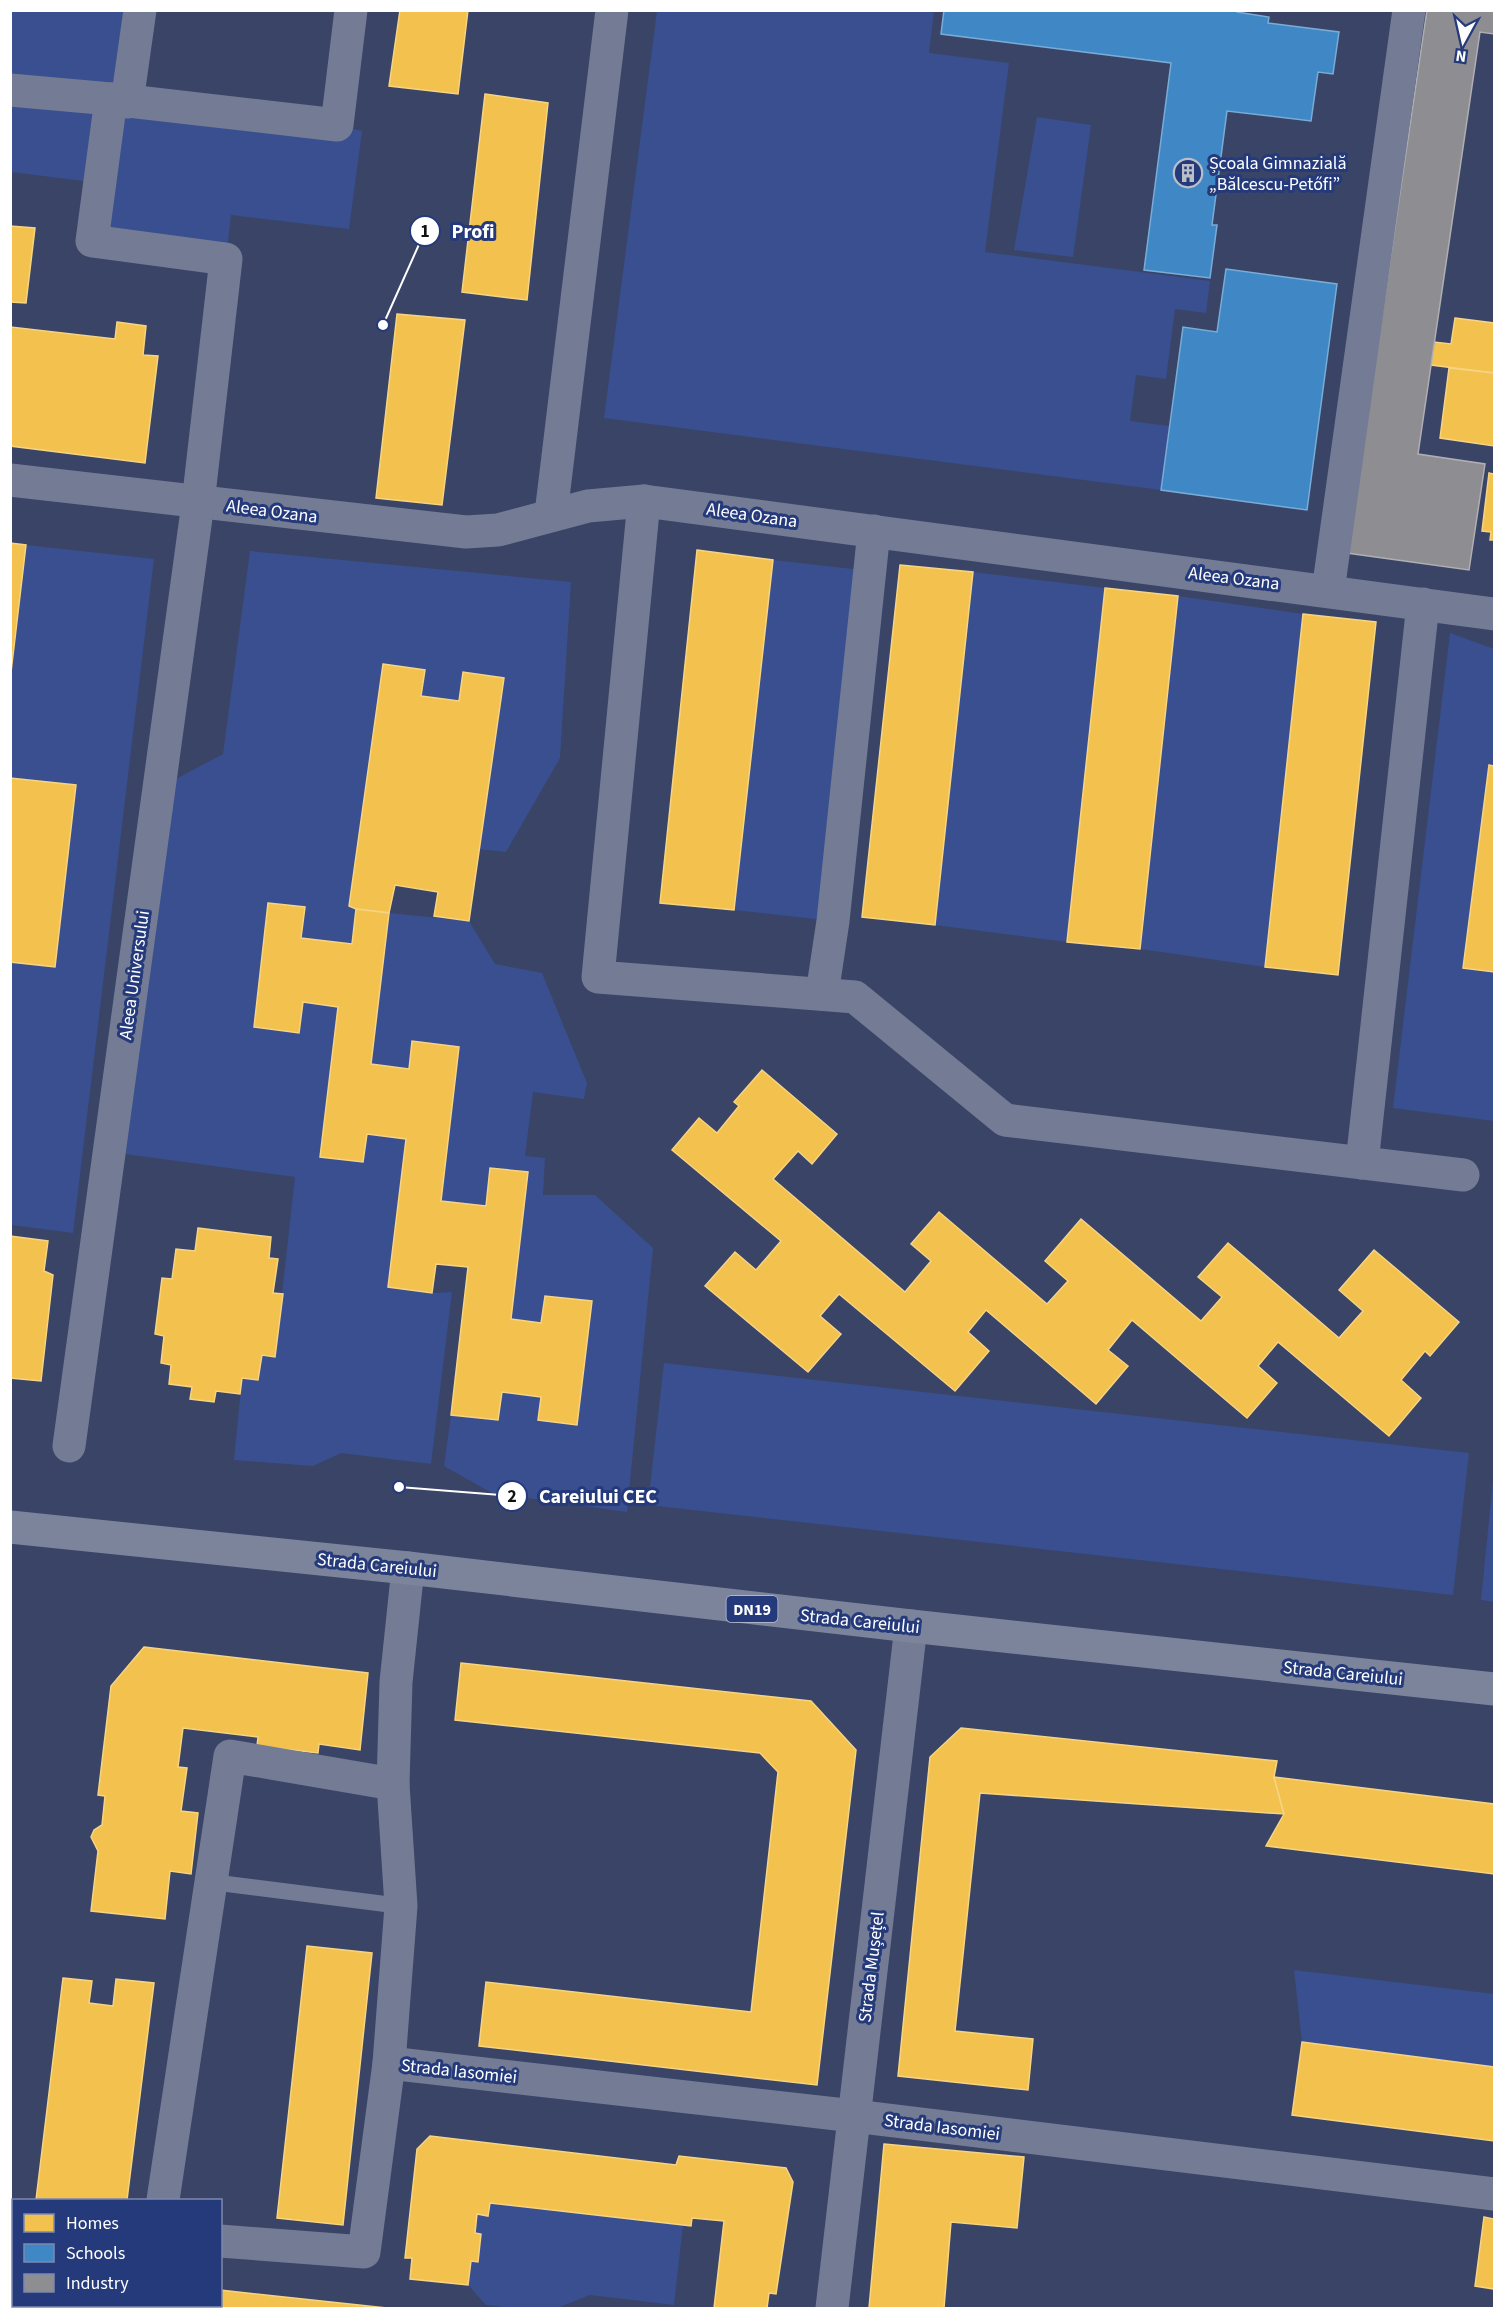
<svg xmlns="http://www.w3.org/2000/svg" width="1505" height="2319" font-family="'Source Sans 3',sans-serif">
  <style>
    .green { fill: #394f90 }
    .homes { fill: #f2c14e; stroke: #f6d483; stroke-width: 1.5 }
    .schools { fill: #3f88c5; stroke: #79acd6; stroke-width: 1.5 }
    .industry { fill: #8d8d92; stroke: #afafb3; stroke-width: 1.5 }
    .lines { fill: none; stroke-linecap: round; stroke-linejoin: round }
    .lane { stroke: #737b95; stroke-width: 16 }
    .street { stroke: #737b95; stroke-width: 33 }
    .primary { stroke: #7c849c; stroke-width: 33 }
    .labels { text-anchor: middle; stroke-width: 6; stroke-linejoin: round; paint-order: stroke }
    .shield { fill: #253a7a; stroke: #bec4d7; stroke-width: 1.5 }
    .shield-label { font-size: 16px; font-weight: bold; fill: #fff }
    .poi-label { font-size: 18px; fill: #fff; stroke: #253a7a; text-anchor: start }
    .street-label { font-size: 18px; fill: #fff; stroke: #253a7a }
    .leader { fill: none; stroke: #fff; stroke-width: 2 }
    .callout-dot { fill: #fff; stroke: #253a7a; stroke-width: 2 }
    .mark-label { font-size: 18px; text-anchor: middle; font-weight: bold; fill: #111 }
    .callout-label { font-size: 20px; text-anchor: middle; font-weight: bold; fill: #fff; stroke: #253a7a; stroke-width: 6; stroke-linejoin: round; paint-order: stroke }
  </style>
  <rect width="100%" height="100%" fill="#394466"/>
  <!-- green -->
  <g class="green">
    <path d="M 11,11 L 140,11 L 127,101 L 337,125 L 362,131 L 349,229 L 231,215 L 226,259 L 92,241 L 100,183 L 11,172 Z"/>
    <path d="M 657,11 L 934,11 L 929,53 L 1009,63 L 985,252 L 1210,281 L 1206,313 L 1175,309 L 1166,379 L 1136,375 L 1130,421 L 1169,426 L 1161,490 L 604,418 Z"/>
    <path d="M 1037,117 L 1091,125 L 1073,257 L 1014,250 Z"/>
    <path d="M 26,545 L 154,559 L 73,1233 L 11,1225 L 10,962 L 55,967 L 76,786 L 11,778 L 11,681 Z"/>
    <path d="M 250,551 L 571,582 L 560,758 L 506,852 L 479,849 L 504,678 L 463,673 L 459,701 L 421,696 L 425,670 L 383,664 L 349,905 L 356,909 L 352,944 L 301,938 L 305,907 L 268,903 L 254,1027 L 299,1033 L 303,1002 L 338,1007 L 320,1157 L 363,1162 L 367,1134 L 406,1139 L 388,1287 L 432,1293 L 452,1292 L 431,1464 L 341,1453 L 313,1466 L 234,1460 L 242,1378 L 258,1380 L 262,1355 L 275,1357 L 295,1177 L 110,1152 L 159,788 L 223,754 Z"/>
    <path d="M 773,560 L 871,571 L 833,921 L 734,910 Z"/>
    <path d="M 973,572 L 1105,588 L 1067,942 L 935,925 Z"/>
    <path d="M 1178,596 L 1303,614 L 1265,967 L 1140,949 Z"/>
    <path d="M 1450,633 L 1494,649 L 1494,766 L 1489,766 L 1463,967 L 1494,972 L 1494,1121 L 1393,1108 Z"/>
    <path d="M 389,913 L 469,921 L 495,964 L 542,973 L 587,1083 L 584,1099 L 533,1092 L 525,1156 L 545,1158 L 543,1195 L 595,1195 L 653,1248 L 627,1512 L 492,1493 L 444,1466 L 451,1415 L 498,1420 L 502,1392 L 541,1397 L 539,1420 L 577,1424 L 592,1302 L 545,1296 L 541,1323 L 511,1319 L 490,1168 L 486,1206 L 441,1201 L 412,1041 L 409,1069 L 371,1064 Z"/>
    <path d="M 664,1363 L 1469,1453 L 1453,1595 L 648,1505 Z"/>
    <path d="M 1494,1471 L 1494,1602 L 1481,1600 Z"/>
    <path d="M 1294,1970 L 1494,1994 L 1494,2067 L 1302,2042 Z"/>
    <path d="M 490,2203 L 683,2225 L 674,2305 L 590,2295 L 557,2308 L 513,2308 L 486,2305 L 468,2285 L 471,2261 L 478,2262 L 481,2235 L 475,2233 L 477,2214 L 488,2216 Z"/>
  </g>
  <!-- homes -->
  <g class="homes">
    <path d="M 400,10 L 468,10 L 458,94 L 389,86 Z"/>
    <path d="M 485,94 L 548,103 L 527,300 L 462,292 Z"/>
    <path d="M 10,226 L 35,228 L 26,303 L 10,302 Z"/>
    <path d="M 397,314 L 465,320 L 442,505 L 376,498 Z"/>
    <path d="M 1455,318 L 1494,323 L 1494,373 L 1431,365 L 1434,342 L 1451,344 Z"/>
    <path d="M 117,322 L 146,326 L 143,355 L 158,356 L 145,463 L 10,446 L 11,327 L 115,339 Z"/>
    <path d="M 1449,368 L 1494,373 L 1494,446 L 1440,438 Z"/>
    <path d="M 1489,473 L 1494,474 L 1494,540 L 1490,540 L 1491,532 L 1482,531 Z"/>
    <path d="M 10,543 L 26,545 L 10,681 Z"/>
    <path d="M 697,550 L 773,560 L 734,910 L 660,903 Z"/>
    <path d="M 900,565 L 973,572 L 935,925 L 862,917 Z"/>
    <path d="M 1105,588 L 1178,596 L 1140,949 L 1067,942 Z"/>
    <path d="M 1303,614 L 1376,622 L 1338,975 L 1265,967 Z"/>
    <path d="M 383,664 L 425,670 L 421,696 L 459,701 L 463,672 L 504,678 L 469,921 L 434,916 L 438,892 L 395,885 L 389,913 L 356,909 L 349,906 Z"/>
    <path d="M 1489,765 L 1494,766 L 1494,972 L 1463,968 Z"/>
    <path d="M 10,778 L 76,785 L 55,967 L 10,962 Z"/>
    <path d="M 268,903 L 305,907 L 301,938 L 352,944 L 356,909 L 389,913 L 371,1064 L 409,1069 L 412,1041 L 459,1047 L 441,1201 L 486,1206 L 490,1168 L 528,1172 L 511,1319 L 541,1323 L 545,1296 L 592,1301 L 577,1425 L 538,1420 L 541,1397 L 502,1392 L 498,1420 L 451,1415 L 468,1267 L 436,1264 L 432,1293 L 388,1287 L 406,1139 L 367,1134 L 363,1162 L 320,1157 L 338,1007 L 303,1002 L 299,1033 L 254,1027 Z"/>
    <path d="M 762,1070 L 837,1134 L 812,1164 L 798,1151 L 773,1179 L 905,1292 L 931,1261 L 911,1244 L 939,1212 L 1047,1304 L 1068,1281 L 1045,1261 L 1081,1219 L 1201,1321 L 1222,1297 L 1198,1277 L 1228,1243 L 1339,1338 L 1363,1311 L 1339,1290 L 1374,1250 L 1459,1322 L 1430,1356 L 1425,1351 L 1401,1380 L 1421,1398 L 1389,1436 L 1278,1342 L 1258,1366 L 1277,1383 L 1247,1418 L 1132,1320 L 1108,1350 L 1128,1366 L 1096,1404 L 986,1310 L 968,1332 L 989,1351 L 955,1391 L 839,1294 L 820,1316 L 841,1334 L 808,1372 L 705,1286 L 735,1252 L 756,1270 L 781,1241 L 672,1150 L 699,1118 L 717,1133 L 739,1106 L 734,1102 Z"/>
    <path d="M 198,1228 L 271,1237 L 269,1258 L 278,1259 L 273,1293 L 283,1294 L 275,1357 L 262,1355 L 258,1380 L 242,1378 L 240,1394 L 216,1391 L 214,1402 L 190,1399 L 192,1387 L 169,1384 L 171,1365 L 161,1363 L 164,1336 L 155,1334 L 162,1278 L 172,1279 L 176,1249 L 195,1251 Z"/>
    <path d="M 10,1236 L 48,1241 L 44,1271 L 53,1275 L 41,1381 L 10,1378 Z"/>
    <path d="M 144,1647 L 368,1673 L 360,1750 L 319,1744 L 318,1753 L 257,1746 L 258,1737 L 183,1728 L 178,1767 L 187,1768 L 181,1811 L 198,1813 L 191,1874 L 170,1871 L 165,1919 L 91,1911 L 98,1851 L 91,1837 L 94,1830 L 102,1825 L 105,1796 L 98,1795 L 111,1686 Z"/>
    <path d="M 461,1663 L 811,1701 L 856,1750 L 817,2085 L 479,2046 L 486,1982 L 751,2012 L 778,1772 L 760,1753 L 455,1720 Z"/>
    <path d="M 961,1728 L 1277,1761 L 1274,1777 L 1284,1814 L 980,1793 L 955,2031 L 1033,2039 L 1028,2090 L 898,2076 L 930,1757 Z"/>
    <path d="M 1274,1777 L 1494,1804 L 1494,1874 L 1266,1846 L 1284,1814 Z"/>
    <path d="M 307,1946 L 372,1953 L 343,2225 L 277,2218 Z"/>
    <path d="M 63,1978 L 92,1981 L 89,2003 L 113,2006 L 116,1979 L 154,1983 L 127,2200 L 36,2200 Z"/>
    <path d="M 1302,2042 L 1494,2067 L 1494,2141 L 1292,2115 Z"/>
    <path d="M 430,2136 L 676,2165 L 679,2156 L 786,2168 L 793,2182 L 776,2294 L 769,2293 L 767,2308 L 714,2308 L 724,2221 L 692,2218 L 691,2226 L 683,2225 L 490,2203 L 488,2216 L 477,2214 L 475,2233 L 481,2234 L 478,2262 L 471,2261 L 468,2285 L 410,2279 L 412,2258 L 405,2258 L 417,2149 Z"/>
    <path d="M 884,2144 L 1024,2157 L 1017,2228 L 951,2222 L 944,2308 L 869,2308 Z"/>
    <path d="M 1484,2217 L 1494,2219 L 1494,2289 L 1475,2286 Z"/>
    <path d="M 10,2267 L 14,2267 L 14,2306 L 69,2306 L 69,2308 L 10,2308 Z"/>
    <path d="M 220,2290 L 387,2308 L 196,2308 L 197,2306 L 220,2306 Z"/>
  </g>
  <!-- schools -->
  <g class="schools">
    <path d="M 944,10 L 1237,10 L 1237,12 L 1269,17 L 1268,23 L 1339,32 L 1333,74 L 1318,72 L 1311,121 L 1227,111 L 1212,225 L 1217,225 L 1210,278 L 1144,270 L 1171,63 L 941,34 Z"/>
    <path d="M 1226,269 L 1337,284 L 1307,510 L 1161,490 L 1183,327 L 1217,332 Z"/>
  </g>
  <!-- industry -->
  <path class="industry" d="M 1427,10 L 1494,10 L 1494,34 L 1480,32 L 1418,454 L 1485,464 L 1469,570 L 1347,553 Z"/>
  <g class="lines">
    <!-- lane -->
    <g class="lane">
      <path d="M 211,1882 L 401,1906"/>
      <path d="M 148,2308 L 148,2306"/>
    </g>
    <!-- street -->
    <g class="street">
      <path d="M 10,90 L 111,99 L 337,125 L 351,10"/>
      <path d="M 127,102 L 140,10"/>
      <path d="M 10,480 L 466,532 L 498,530 L 588,506 L 644,501 L 1494,614"/>
      <path d="M 644,501 L 598,977 L 855,997 L 1005,1120 L 1463,1175"/>
      <path d="M 551,514 L 612,10"/>
      <path d="M 1328,591 L 1409,10"/>
      <path d="M 822,994 L 833,921 L 874,531"/>
      <path d="M 1362,1163 L 1423,604"/>
      <path d="M 69,1446 L 198,503 L 226,259 L 92,241 L 111,99"/>
      <path d="M 389,2063 L 854,2116 L 1494,2194"/>
      <path d="M 163,2200 L 230,1756 L 393,1784"/>
      <path d="M 220,2241 L 364,2252 L 389,2063 L 401,1906 L 393,1784 L 396,1682 L 408,1568"/>
      <path d="M 832,2308 L 911,1626"/>
    </g>
    <!-- primary -->
    <path class="primary" d="M 10,1527 L 408,1568 L 911,1626 L 1494,1689"/>
  </g>
  <!-- icons -->
  <defs>
    <g id="building-ring" transform="scale(1.5)"><circle r="9.5" fill="#253a7a" stroke="#babec9" stroke-width="1.5"/><path d="M-4-6H4V6H1V3H-1V6H-4ZM-2.5-4.3h1.7v1.8h-1.7ZM.8-4.3h1.7v1.8H.8ZM-2.5-1h1.7V.8h-1.7ZM.8-1h1.7V.8H.8Z" fill="#babec9"/></g>
  </defs>
  <g fill-rule="evenodd">
    <use href="#building-ring" x="1188" y="173"/>
  </g>
  <g class="labels">
    <!-- shield labels -->
    <rect class="shield" x="726.5" y="1596" width="51" height="26" rx="4.5"/>
    <g class="shield-label">
      <text x="752" y="1615">DN19</text>
    </g>
    <!-- poi labels -->
    <g class="poi-label">
      <text x="1209" y="169">Școala Gimnazială<tspan x="1209" dy="21">„Bălcescu-Petőfi”</tspan></text>
    </g>
    <!-- street labels -->
    <g class="street-label">
      <text transform="translate(272 511) rotate(7)" y="6">Aleea Ozana</text>
      <text transform="translate(752 515) rotate(8)" y="6">Aleea Ozana</text>
      <text transform="translate(1234 578) rotate(7)" y="6">Aleea Ozana</text>
      <text transform="translate(134 975) rotate(-82)" y="6">Aleea Universului</text>
      <text transform="translate(377 1565) rotate(6)" y="6">Strada Careiului</text>
      <text transform="translate(860 1621) rotate(6)" y="6">Strada Careiului</text>
      <text transform="translate(1343 1673) rotate(6)" y="6">Strada Careiului</text>
      <text transform="translate(871 1967) rotate(-83)" y="6">Strada Mușețel</text>
      <text transform="translate(459 2071) rotate(6)" y="6">Strada Iasomiei</text>
      <text transform="translate(942 2127) rotate(7)" y="6">Strada Iasomiei</text>
    </g>
  </g>
  <!-- callouts -->
  <path class="leader" d="M383 325L425 231M399 1487L512 1496"/>
  <g class="callout-dot">
    <circle cx="383" cy="325" r="6"/>
    <circle cx="399" cy="1487" r="6"/>
    <circle cx="425" cy="231" r="15"/>
    <circle cx="512" cy="1496" r="15"/>
  </g>
  <g class="mark-label">
    <text x="425" y="237">1</text>
    <text x="512" y="1502">2</text>
  </g>
  <g class="callout-label">
    <text x="473" y="238">Profi</text>
    <text x="598" y="1503">Careiului CEC</text>
  </g>
  <!-- border -->
  <rect width="1505" height="2319" fill="none" stroke="#ffffff" stroke-width="24"/>
  <!-- legend -->
  <rect x="12" y="2199" width="210" height="108" fill="#253a7a" stroke="#7c89af" stroke-width="1.5"/>
  <rect x="24" y="2214" width="30" height="18" fill="#f2c14e" stroke="#7c89af" stroke-width="1.5"/>
  <text x="66" y="2229" font-size="18" fill="#ffffff">Homes</text>
  <rect x="24" y="2244" width="30" height="18" fill="#3f88c5" stroke="#7c89af" stroke-width="1.5"/>
  <text x="66" y="2259" font-size="18" fill="#ffffff">Schools</text>
  <rect x="24" y="2274" width="30" height="18" fill="#8d8d92" stroke="#7c89af" stroke-width="1.5"/>
  <text x="66" y="2289" font-size="18" fill="#ffffff">Industry</text>
  <!-- north arrow -->
  <g transform="translate(1463 42) rotate(188)" stroke="#253a7a" stroke-width="4.5" paint-order="stroke">
  <path d="M0-4.5L10 22L0 15L-10 22Z" fill="#ffffff"/>
  <text y="-9" font-size="16" font-weight="bold" text-anchor="middle" fill="#ffffff">N</text>
  </g>
</svg>
